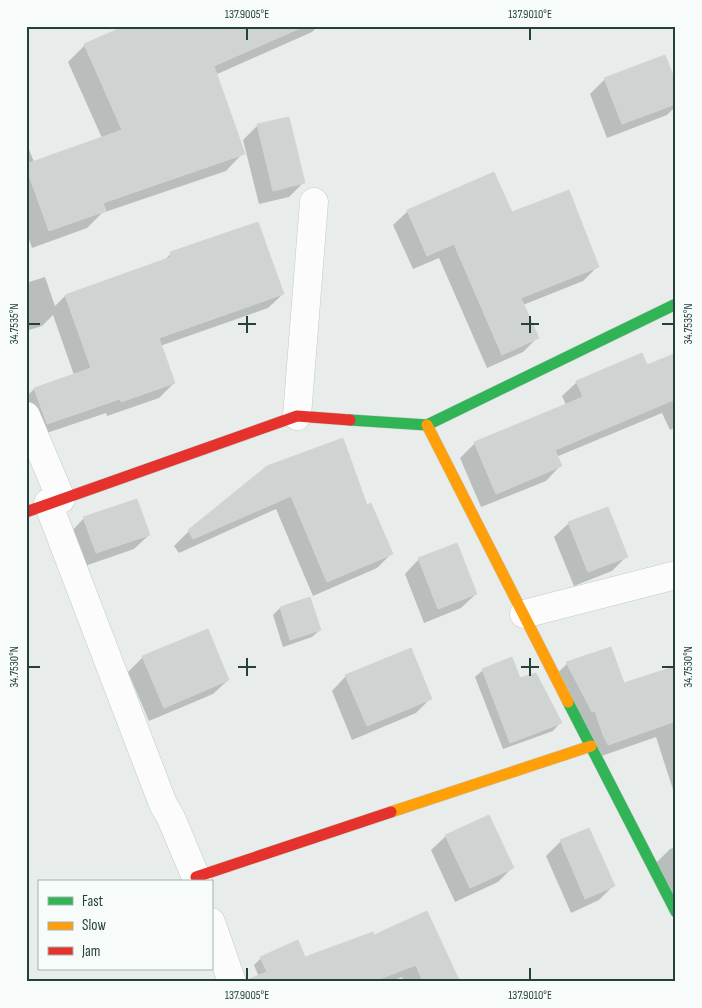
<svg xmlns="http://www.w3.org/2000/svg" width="702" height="1008" font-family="'Sofia Sans Condensed',sans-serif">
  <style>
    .shadow { fill: #0003 }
    .building { fill: #cfd4d2; stroke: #d1d6d4 }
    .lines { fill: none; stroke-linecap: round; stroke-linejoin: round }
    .street-casing { stroke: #c5cac8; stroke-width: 29 }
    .fast-casing { stroke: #c3cbc8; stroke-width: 12 }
    .slow-casing { stroke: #c3cbc8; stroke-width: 12 }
    .jam-casing { stroke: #c3cbc8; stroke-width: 12 }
    .street { stroke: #fcfcfc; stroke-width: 28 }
    .fast { stroke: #30b455; stroke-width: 11 }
    .slow { stroke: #ff9f0a; stroke-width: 11 }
    .jam { stroke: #e5322d; stroke-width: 11 }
    .ticks { fill: none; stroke: #24423a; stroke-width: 2 }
    .neatline { fill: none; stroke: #24423a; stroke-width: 2 }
    .ticks-label { font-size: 12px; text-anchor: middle; fill: #24423a }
  </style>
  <rect width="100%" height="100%" fill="#e8edeb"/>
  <!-- shadow -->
  <g class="shadow">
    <path d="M 128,26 L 318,26 L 312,32 L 215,75 L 243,153 L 226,171 L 102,213 L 87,228 L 32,248 L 26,231 L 26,142 L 34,162 L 102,138 L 68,62 L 85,45 Z"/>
    <path d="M 605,79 L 676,86 L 676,106 L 667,115 L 607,138 L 590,94 Z"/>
    <path d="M 258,125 L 303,183 L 289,197 L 259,204 L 243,140 Z"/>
    <path d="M 408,211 L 511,214 L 598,266 L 583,281 L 523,305 L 537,338 L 523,352 L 487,368 L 439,258 L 413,269 L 393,225 Z"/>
    <path d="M 171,254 L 283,294 L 268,308 L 160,346 L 174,383 L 159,398 L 107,416 L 106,413 L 32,438 L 26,422 L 26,397 L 34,389 L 74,375 L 53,315 L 42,326 L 26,331 L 26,283 L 45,277 L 55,306 L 65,296 L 163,261 Z"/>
    <path d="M 676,354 L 676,427 L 670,430 L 662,413 L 556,457 L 560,466 L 546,481 L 481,507 L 460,458 L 475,443 L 566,405 L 562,396 L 577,382 L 646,367 Z"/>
    <path d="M 268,467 L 366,507 L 391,554 L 377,568 L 313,596 L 276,509 L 179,553 L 174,546 L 189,531 Z"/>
    <path d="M 84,518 L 149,535 L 134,549 L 82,567 L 70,533 Z"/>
    <path d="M 569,523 L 626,557 L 612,571 L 574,586 L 554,537 Z"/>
    <path d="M 419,559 L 476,594 L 461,608 L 424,623 L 405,574 Z"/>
    <path d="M 280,608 L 320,630 L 312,637 L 283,647 L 273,615 Z"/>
    <path d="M 610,648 L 623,685 L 676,668 L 676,799 L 656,737 L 593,759 L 552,678 L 567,664 Z"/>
    <path d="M 143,657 L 228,680 L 213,694 L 149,721 L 128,672 Z"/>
    <path d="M 483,670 L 520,680 L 560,723 L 553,731 L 503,749 L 475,677 Z"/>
    <path d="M 346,676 L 431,698 L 416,713 L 352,740 L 332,691 Z"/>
    <path d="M 446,836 L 512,868 L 498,882 L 455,902 L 431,850 Z"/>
    <path d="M 561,841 L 613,886 L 599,900 L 571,913 L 546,856 Z"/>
    <path d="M 676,847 L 676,917 L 656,863 L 670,849 Z"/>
    <path d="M 373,936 L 458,982 L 404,982 L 402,977 L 390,982 L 261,982 L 254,965 L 261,958 L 307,964 Z"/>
  </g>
  <!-- building -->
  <g class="building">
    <path d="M 125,26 L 305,26 L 214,66 L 245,154 L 103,203 L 106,211 L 49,231 L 26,167 L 26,164 L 122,130 L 84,44 Z"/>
    <path d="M 665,55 L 676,83 L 676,104 L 622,124 L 604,78 Z"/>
    <path d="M 289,117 L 305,183 L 273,191 L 257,124 Z"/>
    <path d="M 494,172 L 512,212 L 569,190 L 599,267 L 521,298 L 539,338 L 502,355 L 454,244 L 427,256 L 407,210 Z"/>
    <path d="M 258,222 L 284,294 L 159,338 L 175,383 L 121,402 L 120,399 L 47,424 L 34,388 L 91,368 L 65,295 L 171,257 L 170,252 Z"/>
    <path d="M 642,353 L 647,365 L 676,353 L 676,399 L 555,450 L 562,466 L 496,494 L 474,442 L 583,397 L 576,381 Z"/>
    <path d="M 343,438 L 367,505 L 371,503 L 393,554 L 327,582 L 291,496 L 193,539 L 188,530 L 267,466 Z"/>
    <path d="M 137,499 L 150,535 L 96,553 L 83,517 Z"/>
    <path d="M 608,507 L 628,557 L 588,572 L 568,522 Z"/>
    <path d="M 457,543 L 477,594 L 438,609 L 418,558 Z"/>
    <path d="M 310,597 L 321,630 L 290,640 L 280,607 Z"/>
    <path d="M 208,629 L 229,680 L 164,708 L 142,656 Z"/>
    <path d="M 611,647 L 624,683 L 676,666 L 676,721 L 608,745 L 603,735 L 595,711 L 592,712 L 566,662 Z"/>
    <path d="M 411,648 L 432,699 L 367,726 L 345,675 Z"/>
    <path d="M 512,657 L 520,678 L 536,673 L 562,723 L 510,743 L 482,669 Z"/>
    <path d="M 489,815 L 514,868 L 470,888 L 445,835 Z"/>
    <path d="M 589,828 L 615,886 L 585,899 L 560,840 Z"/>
    <path d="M 427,911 L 460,982 L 423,982 L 416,965 L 372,982 L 250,982 L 249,979 L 267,972 L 260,957 L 298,940 L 305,957 L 373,932 L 374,935 Z"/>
  </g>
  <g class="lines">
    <!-- street casing -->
    <g class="street-casing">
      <g id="street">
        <path d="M 26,416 L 61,499"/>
        <path d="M 297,416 L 314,202"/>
        <path d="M 48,503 L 163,804 L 171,818 L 198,882"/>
        <path d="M 524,614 L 676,575"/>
        <path d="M 211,922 L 232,982"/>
      </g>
    </g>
    <!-- fast casing -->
    <g class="fast-casing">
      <g id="fast">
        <path d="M 350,420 L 427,425 L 676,304"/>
        <path d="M 568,702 L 676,912"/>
      </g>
    </g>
    <!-- slow casing -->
    <g class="slow-casing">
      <g id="slow">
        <path d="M 427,425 L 568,702"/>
        <path d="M 391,812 L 591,746"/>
      </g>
    </g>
    <!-- jam casing -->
    <g class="jam-casing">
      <g id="jam">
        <path d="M 26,512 L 297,416 L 350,420"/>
        <path d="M 196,877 L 391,812"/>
      </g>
    </g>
    <!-- street -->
    <use href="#street" class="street"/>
    <!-- fast -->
    <use href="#fast" class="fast"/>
    <!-- slow -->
    <use href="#slow" class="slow"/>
    <!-- jam -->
    <use href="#jam" class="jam"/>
  </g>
  <!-- ticks -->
  <path class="ticks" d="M 247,28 L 247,40M 530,28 L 530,40M 247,316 L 247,333M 530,316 L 530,333M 28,324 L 40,324M 238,324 L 256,324M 521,324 L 539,324M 662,324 L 674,324M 247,658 L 247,676M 530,658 L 530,676M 28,667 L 40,667M 238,667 L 256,667M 521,667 L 539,667M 662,667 L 674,667M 247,968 L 247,980M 530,968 L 530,980"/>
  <!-- border -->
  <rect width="702" height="1008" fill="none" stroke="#f7fbf9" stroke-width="55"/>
  <!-- legend -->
  <rect x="38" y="880" width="175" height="90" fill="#f7fbf9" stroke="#a3b1ad"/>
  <rect x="48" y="897" width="25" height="8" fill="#30b455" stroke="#a3b1ad"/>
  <text x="82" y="906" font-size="15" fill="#24423a">Fast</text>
  <rect x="48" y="922" width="25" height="8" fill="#ff9f0a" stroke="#a3b1ad"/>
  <text x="82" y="930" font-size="15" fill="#24423a">Slow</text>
  <rect x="48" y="947" width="25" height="8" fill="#e5322d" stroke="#a3b1ad"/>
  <text x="82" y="956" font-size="15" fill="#24423a">Jam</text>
  <rect x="28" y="28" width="646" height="952" class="neatline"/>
  <g class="ticks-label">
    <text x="247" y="18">137.9005°E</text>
    <text x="530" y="18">137.9010°E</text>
    <text transform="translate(14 324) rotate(-90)" y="4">34.7535°N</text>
    <text transform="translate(688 324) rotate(-90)" y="4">34.7535°N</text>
    <text transform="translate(14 667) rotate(-90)" y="4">34.7530°N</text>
    <text transform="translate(688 667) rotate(-90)" y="4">34.7530°N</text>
    <text x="247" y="999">137.9005°E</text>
    <text x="530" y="999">137.9010°E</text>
  </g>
</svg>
